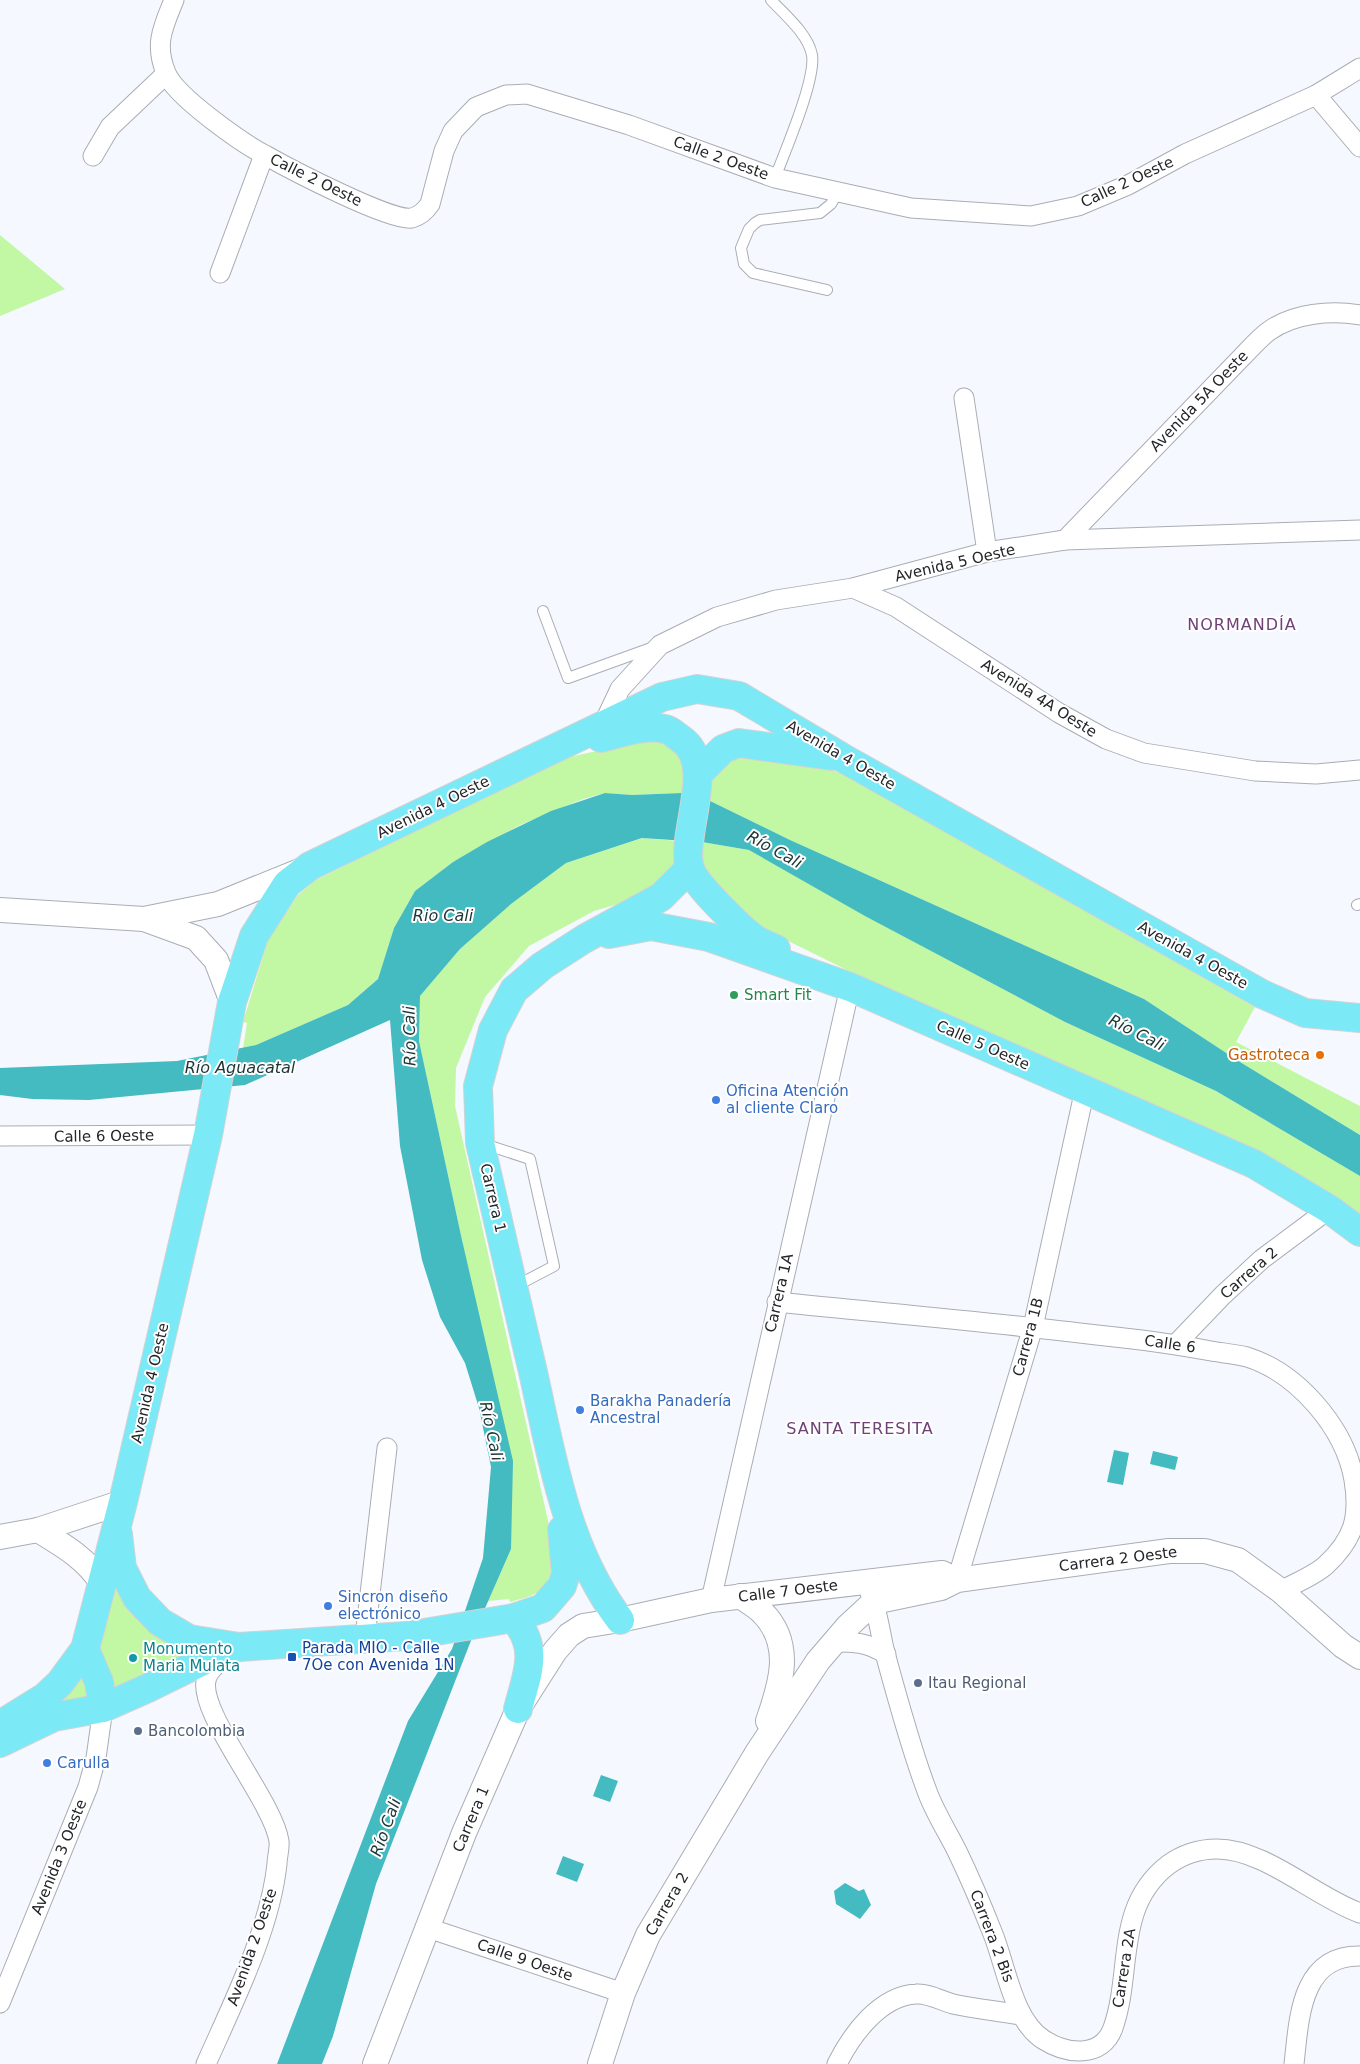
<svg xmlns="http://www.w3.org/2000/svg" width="1360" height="2064" font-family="'DejaVu Sans',sans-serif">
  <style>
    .green { fill: #c2f7a3 }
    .water { fill: #44bac1 }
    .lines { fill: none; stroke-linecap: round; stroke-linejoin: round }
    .service-casing { stroke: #a9adb4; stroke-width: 12 }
    .minor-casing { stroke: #a9adb4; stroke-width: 21 }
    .tertiary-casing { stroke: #a9adb4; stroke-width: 26 }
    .primary-casing { stroke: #d3d3d4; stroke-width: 30 }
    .service { stroke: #fff; stroke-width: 10 }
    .minor { stroke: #fff; stroke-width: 19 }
    .tertiary { stroke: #fff; stroke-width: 24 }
    .primary { stroke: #7be9f6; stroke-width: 28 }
    .leisure-dot { fill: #2e9e5b; stroke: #fff; stroke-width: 2 }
    .food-dot { fill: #e8710a; stroke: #fff; stroke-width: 2 }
    .shop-dot { fill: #3f7fe0; stroke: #fff; stroke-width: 2 }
    .transit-dot { fill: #1a4fb4; stroke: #fff; stroke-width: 2 }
    .culture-dot { fill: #0f9aa8; stroke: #fff; stroke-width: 2 }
    .service-dot { fill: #5c6f8a; stroke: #fff; stroke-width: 2 }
    .labels { text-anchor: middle; stroke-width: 4; stroke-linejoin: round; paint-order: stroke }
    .street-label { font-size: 15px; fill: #232528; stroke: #fff }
    .leisure-label { font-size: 15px; fill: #27864d; stroke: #fff; text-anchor: start }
    .food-label { font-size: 15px; fill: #c56008; stroke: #fff; text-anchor: end }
    .shop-label { font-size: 15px; fill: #366cbe; stroke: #fff; text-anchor: start }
    .transit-label { font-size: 15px; fill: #164399; stroke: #fff; text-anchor: start }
    .culture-label { font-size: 15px; fill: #0d838f; stroke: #fff; text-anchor: start }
    .service-label { font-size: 15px; fill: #4e5e75; stroke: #fff; text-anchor: start }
    .neighbourhood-label { font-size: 16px; letter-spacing: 1px; fill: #6f4176; stroke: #fff }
    .water-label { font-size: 16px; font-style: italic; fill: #1c3637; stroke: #fff }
  </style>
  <rect width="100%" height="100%" fill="#f5f9ff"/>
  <!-- green -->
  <g class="green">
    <path d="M 0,235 L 65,289 L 0,316 Z"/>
    <path d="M 654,739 L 666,742 L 685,763 L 682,793 L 632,795 L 605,793 L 583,799 L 520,825 L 453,862 L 415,891 L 394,928 L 378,979 L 348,1005 L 256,1045 L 243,1048 L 247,1023 L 243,1022 L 268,940 L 298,895 L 316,880 L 564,758 Z"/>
    <path d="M 741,750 L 839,772 L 1255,1007 L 1236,1042 L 1360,1106 L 1360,1135 L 1240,1062 L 1144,999 L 790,840 L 706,799 L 706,779 Z"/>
    <path d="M 643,838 L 678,841 L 675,869 L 642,897 L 594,911 L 529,946 L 485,997 L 456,1068 L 455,1106 L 555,1552 C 548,1588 546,1593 510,1602 L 509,1599 L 488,1601 L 511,1549 L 462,1240 L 419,1041 L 420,996 L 460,949 L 511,904 L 566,863 Z"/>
    <path d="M 702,842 L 749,850 L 866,916 L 1065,1022 L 1216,1091 L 1360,1176 L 1360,1215 L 1260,1153 L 853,973 L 766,930 L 724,894 L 699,867 Z"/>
    <path d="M 122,1568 L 207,1659 L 0,1725 L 45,1697 Z"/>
  </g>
  <!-- water -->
  <g class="water">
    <path d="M 605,793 L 632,795 L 682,793 L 706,799 L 790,840 L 1144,999 L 1240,1062 L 1360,1135 L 1360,1176 L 1216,1091 L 1065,1022 L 865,916 L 749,850 L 702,842 L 642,838 L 566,863 L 511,904 L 460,949 L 420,996 L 419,1041 L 462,1240 L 513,1461 L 511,1549 L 472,1638 L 376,1884 L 333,2036 L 322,2064 L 277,2064 L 408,1721 L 452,1649 L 483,1558 L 491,1467 L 479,1408 L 465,1363 L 440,1317 L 422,1260 L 400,1146 L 390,1020 L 245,1085 L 89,1100 L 32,1099 L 0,1095 L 0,1068 L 177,1061 L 256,1045 L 348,1005 L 378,979 L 394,928 L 415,891 L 453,862 L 487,842 L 551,811 Z"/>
    <path d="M 1114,1450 L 1129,1453 L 1123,1485 L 1107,1482 Z"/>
    <path d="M 1153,1451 L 1178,1457 L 1175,1470 L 1150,1464 Z"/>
    <path d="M 601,1775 L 618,1781 L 610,1802 L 593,1796 Z"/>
    <path d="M 563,1856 L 584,1864 L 577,1882 L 556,1874 Z"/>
    <path d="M 845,1883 L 859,1891 L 864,1889 L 871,1905 L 860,1919 L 836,1904 L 834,1891 Z"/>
  </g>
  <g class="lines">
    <!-- service casing -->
    <g class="service-casing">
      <g id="service">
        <path d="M 771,0 C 785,15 808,34 812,55 C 816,80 785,151 775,178"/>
        <path d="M 827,290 L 753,273 L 744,264 L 741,248 L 749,229 L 755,223 L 760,220 L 820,213 L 831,204 L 838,192"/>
        <path d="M 543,611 L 568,678 L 654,647"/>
        <path d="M 1357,905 L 1360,904"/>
        <path d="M 484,1144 L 530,1159 L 554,1266 L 514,1287"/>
      </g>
    </g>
    <!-- minor casing -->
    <g class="minor-casing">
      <g id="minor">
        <path d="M 174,0 C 163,27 154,44 166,73 C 175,96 242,143 265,155 C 288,168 391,222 412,218 C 419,216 426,210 430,204 L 444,151 L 453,131 L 476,107 L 506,95 L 527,94 L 629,125 L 775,178 L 911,208 L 1031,216 L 1078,206 L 1128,185 L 1185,154 L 1316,95 L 1360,68"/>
        <path d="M 1316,95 L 1360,147"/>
        <path d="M 93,156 L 110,127 L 166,74"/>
        <path d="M 220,273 L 264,155"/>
        <path d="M 964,398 L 987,552"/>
        <path d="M 1065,540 L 1241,358 C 1250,349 1259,338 1269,331 C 1294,313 1331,310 1360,315"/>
        <path d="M 853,588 L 896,607 L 1059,713 L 1106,739 L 1144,753 L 1255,771 L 1316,774 L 1360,770"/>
        <path d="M 603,725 L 620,689 L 660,645 L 717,617 L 776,600 L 853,588 L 987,552 L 1065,540 L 1360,530"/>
        <path d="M 0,1136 L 208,1135"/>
        <path d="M 777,1302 C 884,1313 991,1322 1097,1335 C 1136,1339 1174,1344 1211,1351 C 1223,1353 1235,1354 1247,1357 C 1298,1373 1345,1428 1354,1480 C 1360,1517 1354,1539 1326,1565 C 1314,1576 1295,1583 1281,1591"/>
        <path d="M 1176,1344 L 1223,1295 L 1262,1259 L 1329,1209"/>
        <path d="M 957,1580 L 1033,1327 L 1085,1089"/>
        <path d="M 870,1593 C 878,1611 880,1633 885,1653 C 897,1697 911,1749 927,1791 C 934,1811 947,1831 957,1851 C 970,1878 982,1906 993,1934 C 1006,1966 1013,2021 1044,2040 C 1066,2054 1102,2059 1113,2028 C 1133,1971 1114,1907 1168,1865 C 1183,1854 1198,1849 1217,1849 C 1265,1849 1315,1897 1360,1913"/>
        <path d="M 711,1600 L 850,987"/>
        <path d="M 365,1637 L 387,1448"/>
        <path d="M 833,1642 C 855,1642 866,1642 886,1654"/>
        <path d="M 428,1928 L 623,1993"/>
        <path d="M 0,2003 L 88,1787 L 96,1758 L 103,1708"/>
        <path d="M 206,2064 C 233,2003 270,1930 277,1864 C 277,1857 280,1848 279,1841 C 273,1800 194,1709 207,1677 C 210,1668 221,1661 228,1655"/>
        <path d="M 837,2064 C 852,2034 880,1996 916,1994 C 928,1993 942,2001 953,2004 C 975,2009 999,2011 1021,2015"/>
        <path d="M 1294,2064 C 1299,2020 1300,1955 1360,1956"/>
      </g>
    </g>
    <!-- tertiary casing -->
    <g class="tertiary-casing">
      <g id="tertiary">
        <path d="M 0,910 L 144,919 L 218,904 L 302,870"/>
        <path d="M 144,919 L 196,938 L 216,960 L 232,1002"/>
        <path d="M 38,1530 C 61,1544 86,1558 101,1582"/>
        <path d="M 0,1537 L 38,1530 L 123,1502"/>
        <path d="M 740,1596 C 747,1601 756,1606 762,1612 C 794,1644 781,1684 768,1721"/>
        <path d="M 375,2064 L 464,1833 L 518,1709 L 555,1651 L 569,1635 L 583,1626 L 620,1620 L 711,1600 L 942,1573 L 948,1576"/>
        <path d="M 600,2064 L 623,1993 L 648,1935 L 757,1753 L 818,1661 L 848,1626 L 874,1602 L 941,1588 L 957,1580 L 1169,1551 L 1205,1551 L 1238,1560 L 1281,1591 L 1343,1646 L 1360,1657"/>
      </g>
    </g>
    <!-- primary casing -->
    <g class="primary-casing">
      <g id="primary">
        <path d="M 601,738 C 621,733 645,724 665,729 C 671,730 676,736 681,739 C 717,764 682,830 689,866 C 693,883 740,928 755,939 C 761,943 769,946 776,949"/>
        <path d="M 698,774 L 723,749 L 739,743 L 832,756"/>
        <path d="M 609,934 L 651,926 L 709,937 L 850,987 L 1254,1164 L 1329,1209 L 1360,1232"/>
        <path d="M 118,1534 L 122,1568 L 137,1598 L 160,1622 L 189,1639 L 239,1647 L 406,1636 L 514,1618 L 543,1608 L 562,1586 L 566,1573 L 562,1530"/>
        <path d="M 514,1618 C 540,1650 527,1673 518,1709"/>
        <path d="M 620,1620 C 566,1549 552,1457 533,1372 C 515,1296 498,1220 480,1143 L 478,1086 L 493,1030 L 514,990 L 542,966 L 584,939 L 661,897 L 690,868"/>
        <path d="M 85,1649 L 99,1682 L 103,1708"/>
        <path d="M 0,1725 L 45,1697 L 60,1683 L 85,1649 L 123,1502 L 208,1135 L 232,1002 L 254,936 L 287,884 L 310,866 L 662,697 L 697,689 L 739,696 L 843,758 L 1262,994 L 1305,1013 L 1360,1018"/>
        <path d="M 0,1743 L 54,1717 L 103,1708 L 148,1688 L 207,1659 L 236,1648"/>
      </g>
    </g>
    <!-- service -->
    <use href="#service" class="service"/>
    <!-- minor -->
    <use href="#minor" class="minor"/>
    <!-- tertiary -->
    <use href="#tertiary" class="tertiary"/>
    <!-- primary -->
    <use href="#primary" class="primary"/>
  </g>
  <!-- markers -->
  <circle class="leisure-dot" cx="734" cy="995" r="5"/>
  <circle class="food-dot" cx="1320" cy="1055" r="5"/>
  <g class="shop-dot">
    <circle cx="716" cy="1100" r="5"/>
    <circle cx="580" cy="1410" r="5"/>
    <circle cx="328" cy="1606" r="5"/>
    <circle cx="47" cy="1763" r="5"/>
  </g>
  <rect class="transit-dot" x="287" y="1652" width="10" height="10" rx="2.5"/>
  <circle class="culture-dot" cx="133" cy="1658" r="5"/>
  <g class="service-dot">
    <circle cx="918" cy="1683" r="5"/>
    <circle cx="138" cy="1731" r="5"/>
  </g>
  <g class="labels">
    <!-- street labels -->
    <g class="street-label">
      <text transform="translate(721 158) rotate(20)" y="5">Calle 2 Oeste</text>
      <text transform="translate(316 180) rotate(26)" y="5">Calle 2 Oeste</text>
      <text transform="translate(1127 182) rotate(-25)" y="5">Calle 2 Oeste</text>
      <text transform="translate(1199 401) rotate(-46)" y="5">Avenida 5A Oeste</text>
      <text transform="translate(955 563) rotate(-13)" y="5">Avenida 5 Oeste</text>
      <text transform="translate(1039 698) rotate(32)" y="5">Avenida 4A Oeste</text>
      <text transform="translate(841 755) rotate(30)" y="5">Avenida 4 Oeste</text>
      <text transform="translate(433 807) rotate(-26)" y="5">Avenida 4 Oeste</text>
      <text transform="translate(1193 955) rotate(29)" y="5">Avenida 4 Oeste</text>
      <text transform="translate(983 1045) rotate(24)" y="5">Calle 5 Oeste</text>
      <text transform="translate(104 1136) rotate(-1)" y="5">Calle 6 Oeste</text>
      <text transform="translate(493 1198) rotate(77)" y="5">Carrera 1</text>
      <text transform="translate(1249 1273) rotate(-41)" y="5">Carrera 2</text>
      <text transform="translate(779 1293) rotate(-77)" y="5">Carrera 1A</text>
      <text transform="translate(1028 1337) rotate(-75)" y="5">Carrera 1B</text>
      <text transform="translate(1170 1344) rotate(8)" y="5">Calle 6</text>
      <text transform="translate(150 1383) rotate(-77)" y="5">Avenida 4 Oeste</text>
      <text transform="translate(1118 1559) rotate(-7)" y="5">Carrera 2 Oeste</text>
      <text transform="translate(788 1591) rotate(-7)" y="5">Calle 7 Oeste</text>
      <text transform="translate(471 1819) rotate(-67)" y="5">Carrera 1</text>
      <text transform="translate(59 1857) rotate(-68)" y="5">Avenida 3 Oeste</text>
      <text transform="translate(667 1904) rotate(-60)" y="5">Carrera 2</text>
      <text transform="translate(992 1936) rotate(69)" y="5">Carrera 2 Bis</text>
      <text transform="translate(252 1947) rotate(-71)" y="5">Avenida 2 Oeste</text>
      <text transform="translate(525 1960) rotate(19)" y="5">Calle 9 Oeste</text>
      <text transform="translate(1124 1968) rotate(-81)" y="5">Carrera 2A</text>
    </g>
    <!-- leisure labels -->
    <g class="leisure-label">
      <text x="744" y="1000">Smart Fit</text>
    </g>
    <!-- food labels -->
    <g class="food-label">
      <text x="1310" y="1060">Gastroteca</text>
    </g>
    <!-- shop labels -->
    <g class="shop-label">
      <text x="726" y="1096">Oficina Atención<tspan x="726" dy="17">al cliente Claro</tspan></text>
      <text x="590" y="1406">Barakha Panadería<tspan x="590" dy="17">Ancestral</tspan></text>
      <text x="338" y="1602">Sincron diseño<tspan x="338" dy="17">electrónico</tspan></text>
      <text x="57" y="1768">Carulla</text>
    </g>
    <!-- transit labels -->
    <g class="transit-label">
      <text x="302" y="1653">Parada MIO - Calle<tspan x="302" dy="17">7Oe con Avenida 1N</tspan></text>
    </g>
    <!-- culture labels -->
    <g class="culture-label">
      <text x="143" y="1654">Monumento<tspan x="143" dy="17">Maria Mulata</tspan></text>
    </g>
    <!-- service labels -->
    <g class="service-label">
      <text x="928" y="1688">Itau Regional</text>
      <text x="148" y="1736">Bancolombia</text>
    </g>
    <!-- neighbourhood labels -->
    <g class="neighbourhood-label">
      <text x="1242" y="630">NORMANDÍA</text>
      <text x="860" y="1434">SANTA TERESITA</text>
    </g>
    <!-- water labels -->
    <g class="water-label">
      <text transform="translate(775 849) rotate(29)" y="6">Río Cali</text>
      <text x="443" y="921">Rio Cali</text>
      <text transform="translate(1137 1032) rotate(27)" y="6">Río Cali</text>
      <text transform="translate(409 1036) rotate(-91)" y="6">Río Cali</text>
      <text x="240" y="1073">Río Aguacatal</text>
      <text transform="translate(492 1431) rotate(78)" y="6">Río Cali</text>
      <text transform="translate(385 1827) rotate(-70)" y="6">Río Cali</text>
    </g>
  </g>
</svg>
